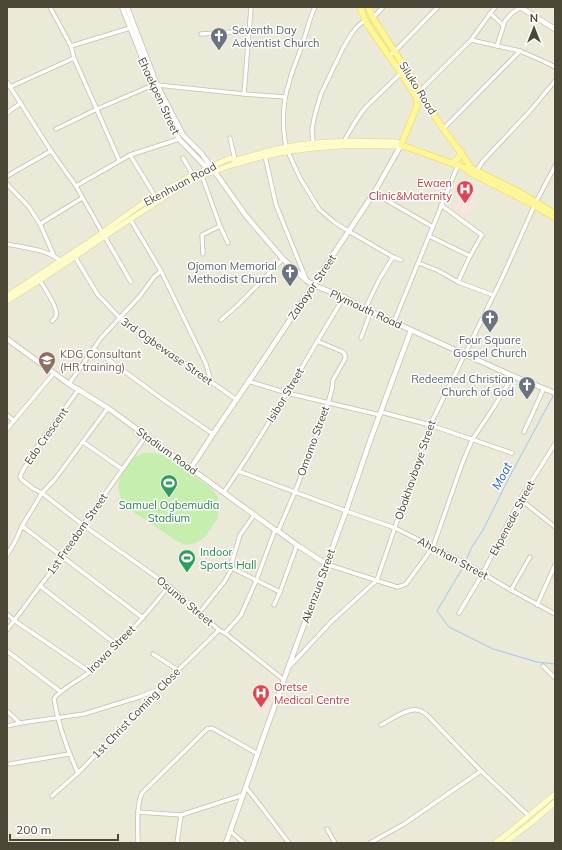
<svg xmlns="http://www.w3.org/2000/svg" width="562" height="850" font-family="Mulish,sans-serif">
  <style>
    .residential { fill: #ebe9d7 }
    .medical { fill: #f8e5dd }
    .green { fill: #c6efaf }
    .lines { fill: none; stroke-linecap: round; stroke-linejoin: round }
    .stream { stroke: #a1c4f9; stroke-width: 1 }
    .minor-casing { stroke: #c3c0ab; stroke-width: 5 }
    .tertiary-casing { stroke: #c3c0ab; stroke-width: 6 }
    .secondary-casing { stroke: #dcd695; stroke-width: 6 }
    .primary-casing { stroke: #f2e15d; stroke-width: 7 }
    .minor { stroke: #fff; stroke-width: 3.5 }
    .tertiary { stroke: #fff; stroke-width: 4.5 }
    .secondary { stroke: #fffccc; stroke-width: 5 }
    .primary { stroke: #fff59b; stroke-width: 5.5 }
    .labels { text-anchor: middle; stroke-width: 3; stroke-linejoin: round; paint-order: stroke }
    .worship-label { font-size: 11px; fill: #5b616d; stroke: #fff; text-anchor: end }
    .street-label { font-size: 11px; fill: #4c4837; stroke: #fff }
    .health-label { font-size: 11px; fill: #be3a42; stroke: #fff; text-anchor: end }
    .education-label { font-size: 11px; fill: #785e54; stroke: #fff; text-anchor: start }
    .leisure-label { font-size: 11px; fill: #27864d; stroke: #fff }
    .water-label { font-size: 12px; font-style: italic; fill: #2261c6; stroke: #fff }
  </style>
  <rect width="100%" height="100%" fill="#f7f5ea"/>
  <!-- residential -->
  <rect class="residential" x="7" y="7" width="548" height="836"/>
  <!-- medical -->
  <g class="medical">
    <path d="M 463,192 L 477,202 L 467,216 L 453,205 Z"/>
    <path d="M 258,701 L 269,705 L 266,714 L 253,710 Z"/>
  </g>
  <!-- green -->
  <path class="green" d="M 143,453 L 154,453 L 166,456 L 211,488 L 218,497 L 219,508 L 217,519 L 205,537 L 196,543 L 185,545 L 175,540 L 129,509 L 121,499 L 118,487 L 120,476 L 132,459 Z"/>
  <g class="lines">
    <!-- stream -->
    <g class="stream">
      <path d="M 465,562 L 472,547 L 483,530 L 511,474 L 553,396"/>
      <path d="M 462,569 L 437,611 L 449,627 L 493,649 L 537,662 L 555,664"/>
    </g>
    <!-- minor casing -->
    <g class="minor-casing">
      <g id="minor">
        <path d="M 50,7 L 71,46 L 74,58 L 119,160"/>
        <path d="M 490,13 L 503,25"/>
        <path d="M 373,18 L 383,7"/>
        <path d="M 201,34 L 248,31"/>
        <path d="M 471,40 L 520,51 L 543,61 L 555,67"/>
        <path d="M 71,46 L 130,28"/>
        <path d="M 497,46 L 505,21 L 512,13 L 521,7"/>
        <path d="M 389,56 L 395,51 L 438,7"/>
        <path d="M 7,82 L 51,151 L 76,186 L 102,232"/>
        <path d="M 157,85 L 244,94 L 285,97"/>
        <path d="M 10,87 L 74,58"/>
        <path d="M 420,91 L 471,40 L 495,7"/>
        <path d="M 244,94 L 251,7"/>
        <path d="M 7,113 L 21,103"/>
        <path d="M 444,128 L 520,51"/>
        <path d="M 56,129 L 97,109 L 153,85"/>
        <path d="M 230,138 L 235,160"/>
        <path d="M 344,141 C 351,129 357,117 366,107 L 401,73"/>
        <path d="M 313,143 L 312,129 L 315,114 L 321,94 L 343,48 L 352,33 L 357,27 L 365,20"/>
        <path d="M 286,147 C 282,125 282,104 289,83 C 292,70 298,58 302,45 C 307,32 309,19 315,7"/>
        <path d="M 288,152 L 300,178 L 319,209 L 334,222 L 350,232 L 393,257 L 401,260"/>
        <path d="M 130,155 L 155,196"/>
        <path d="M 265,156 L 276,205 L 306,279"/>
        <path d="M 183,158 L 193,175"/>
        <path d="M 477,170 L 483,161 L 530,111 L 555,81"/>
        <path d="M 7,176 L 51,151"/>
        <path d="M 202,176 L 220,226 L 228,243"/>
        <path d="M 7,184 L 29,207 L 40,224 L 54,256"/>
        <path d="M 76,186 L 130,155 L 179,139"/>
        <path d="M 374,193 L 433,227"/>
        <path d="M 441,205 L 479,233 L 482,235 L 470,256 L 458,282"/>
        <path d="M 130,219 L 161,271 L 206,364 L 211,382"/>
        <path d="M 40,224 L 82,198"/>
        <path d="M 429,236 L 470,256"/>
        <path d="M 105,237 L 131,282"/>
        <path d="M 7,244 C 25,248 45,249 60,260"/>
        <path d="M 203,254 L 202,235 L 220,226"/>
        <path d="M 75,257 L 98,295 L 120,318 L 237,400"/>
        <path d="M 419,263 L 439,271 L 458,282 L 493,295"/>
        <path d="M 40,281 C 44,287 59,309 56,316 C 56,318 54,319 52,321"/>
        <path d="M 365,309 L 379,280 L 393,257"/>
        <path d="M 221,320 L 238,305 L 283,259"/>
        <path d="M 394,322 L 458,165"/>
        <path d="M 361,338 L 371,311"/>
        <path d="M 94,349 L 165,401 L 213,434"/>
        <path d="M 248,381 L 287,393 L 380,415"/>
        <path d="M 69,384 L 101,338 L 140,296 L 154,277 L 161,271"/>
        <path d="M 79,389 L 37,447 L 22,472 L 20,477 L 22,480 L 34,489 L 42,493 L 83,525 L 169,586 L 219,630 L 225,633 L 284,680"/>
        <path d="M 381,412 L 430,425 L 512,453"/>
        <path d="M 7,415 L 14,421"/>
        <path d="M 7,429 L 54,373"/>
        <path d="M 524,432 L 544,388"/>
        <path d="M 83,442 L 122,469"/>
        <path d="M 238,471 L 346,511 L 395,528 L 465,563 L 511,590 L 555,614"/>
        <path d="M 224,492 C 268,429 304,362 344,297"/>
        <path d="M 520,499 L 555,527"/>
        <path d="M 22,526 L 143,618"/>
        <path d="M 278,531 L 295,492 L 328,403 L 332,389 L 333,380 L 345,359 L 345,355 L 343,352 L 317,341"/>
        <path d="M 7,555 L 16,540 L 22,526 L 42,493 L 55,479 L 108,408"/>
        <path d="M 326,564 L 397,587 L 401,586 L 406,584 L 433,547 L 462,464 L 472,440 L 492,410 L 513,376"/>
        <path d="M 232,568 L 280,592"/>
        <path d="M 40,586 L 117,645"/>
        <path d="M 511,590 L 530,557"/>
        <path d="M 274,605 L 280,592 L 297,545"/>
        <path d="M 537,605 L 555,565"/>
        <path d="M 200,612 L 225,581 L 232,568 L 232,562 L 240,535 L 254,515"/>
        <path d="M 459,613 L 483,573 L 520,499 L 555,444"/>
        <path d="M 7,614 L 15,621 L 90,672"/>
        <path d="M 7,630 L 40,586 L 62,557 L 83,525 L 146,436"/>
        <path d="M 225,633 L 241,615 L 256,581 L 275,530"/>
        <path d="M 7,651 L 61,692"/>
        <path d="M 153,654 L 178,670"/>
        <path d="M 543,666 L 555,678"/>
        <path d="M 289,667 L 331,622 L 377,580 L 430,425 L 465,354 L 503,276 L 536,202 L 555,166"/>
        <path d="M 7,711 L 20,723"/>
        <path d="M 381,725 C 390,720 407,708 417,710 C 420,710 423,712 426,714 L 481,771 L 529,816"/>
        <path d="M 7,726 L 20,723 L 84,714 L 139,697 L 157,690"/>
        <path d="M 10,764 L 69,754"/>
        <path d="M 78,773 C 67,749 58,724 54,699 C 59,690 81,679 90,672 C 97,666 102,660 108,654 C 130,633 150,610 169,586"/>
        <path d="M 246,787 L 289,843"/>
        <path d="M 52,796 L 78,773 L 159,689 L 219,630"/>
        <path d="M 138,812 L 181,815 L 243,795"/>
        <path d="M 327,829 L 335,843"/>
        <path d="M 230,831 L 244,843"/>
        <path d="M 138,843 C 138,829 136,805 142,793 L 207,729 L 212,728 L 258,754"/>
        <path d="M 177,843 L 181,815"/>
        <path d="M 370,843 L 404,824 L 481,771"/>
      </g>
    </g>
    <!-- tertiary casing -->
    <g class="tertiary-casing">
      <g id="tertiary">
        <path d="M 122,7 L 153,85 L 179,139 L 209,170"/>
        <path d="M 127,7 L 157,85 L 183,135 L 202,154 L 247,217 L 283,259 L 306,280 L 313,285 L 344,297 L 365,309 L 411,330 L 513,376 L 555,393"/>
        <path d="M 520,7 L 555,29"/>
        <path d="M 7,339 L 69,384 L 108,408 L 275,530 L 278,531 L 297,545 L 326,564"/>
        <path d="M 191,468 L 213,434 L 264,359 L 374,193 L 401,145"/>
        <path d="M 226,843 L 288,668 L 346,511 L 371,438 L 411,330"/>
      </g>
    </g>
    <!-- secondary casing -->
    <g class="secondary-casing">
      <g id="secondary">
        <path d="M 7,296 L 89,242 L 142,204 L 155,196 L 189,177 L 230,158 L 235,160 C 252,156 269,150 286,147 C 323,140 360,141 397,142 L 401,145"/>
        <path d="M 7,301 C 55,272 99,239 146,209 C 167,196 188,180 212,172 C 253,156 298,148 342,146 C 360,145 378,146 397,146 L 401,145"/>
        <path d="M 495,843 L 507,834 L 555,794"/>
        <path d="M 504,843 L 531,823 L 555,802"/>
      </g>
    </g>
    <!-- primary casing -->
    <g class="primary-casing">
      <g id="primary">
        <path d="M 360,7 L 365,20 L 371,30 L 401,73 L 417,98 L 417,106 L 401,145 L 465,168 L 471,168 L 521,193 L 555,214"/>
        <path d="M 368,7 L 373,18 L 420,91 C 433,119 455,142 471,168"/>
        <path d="M 452,163 C 458,160 459,157 461,151"/>
        <path d="M 465,168 L 469,172 L 534,205 L 555,218"/>
      </g>
    </g>
    <!-- minor -->
    <use href="#minor" class="minor"/>
    <!-- tertiary -->
    <use href="#tertiary" class="tertiary"/>
    <!-- secondary -->
    <use href="#secondary" class="secondary"/>
    <!-- primary -->
    <use href="#primary" class="primary"/>
  </g>
  <!-- icons -->
  <defs>
    <g id="church-pin" transform="scale(0.9)"><path d="M0 17L-7.5 6A9.5 9.5 0 1 1 7.5 6Z" fill="#6b7280" stroke="#fff"/><path d="M-1.2-6h2.4v3.5h3.3v2.4h-3.3V6h-2.4V-.1h-3.3v-2.4h3.3Z" fill="#fff"/></g>
    <g id="hospital-pin" transform="scale(0.9)"><path d="M0 17L-7.5 6A9.5 9.5 0 1 1 7.5 6Z" fill="#e0444e" stroke="#fff"/><path d="M-5-5h3v3.5h4V-5h3V5h-3V1.5h-4V5h-3Z" fill="#fff"/></g>
    <g id="university-pin" transform="scale(0.9)"><path d="M0 17L-7.5 6A9.5 9.5 0 1 1 7.5 6Z" fill="#8d6e63" stroke="#fff"/><path d="M0-5L7-2L0 1L-7-2ZM-4 1L0 2.5L4 1V4Q0 6-4 4Z" fill="#fff"/></g>
    <g id="stadium-pin" transform="scale(0.9)"><path d="M0 17L-7.5 6A9.5 9.5 0 1 1 7.5 6Z" fill="#2e9e5b" stroke="#fff"/><path d="M0-5a6.5 5 0 1 0 0 10a6.5 5 0 1 0 0-10ZM-3.5-1.8h7v3.6h-7Z" fill="#fff"/></g>
  </defs>
  <g fill-rule="evenodd">
    <use href="#church-pin" x="219" y="36"/>
    <use href="#hospital-pin" x="465" y="189"/>
    <use href="#church-pin" x="290" y="272"/>
    <use href="#church-pin" x="490" y="318"/>
    <use href="#university-pin" x="47" y="360"/>
    <use href="#church-pin" x="527" y="385"/>
    <use href="#stadium-pin" x="169" y="483"/>
    <use href="#stadium-pin" x="187" y="558"/>
    <use href="#hospital-pin" x="261" y="693"/>
  </g>
  <g class="labels">
    <!-- worship labels -->
    <g class="worship-label">
      <text x="232" y="34" text-anchor="start">Seventh Day<tspan x="232" dy="13">Adventist Church</tspan></text>
      <text x="277" y="270">Ojomon Memorial<tspan x="277" dy="13">Methodist Church</tspan></text>
      <text x="490" y="344" text-anchor="middle">Four Square<tspan x="490" dy="13">Gospel Church</tspan></text>
      <text x="514" y="383">Redeemed Christian<tspan x="514" dy="13">Church of God</tspan></text>
    </g>
    <!-- street labels -->
    <g class="street-label">
      <text transform="translate(418 88) rotate(58)" y="4">Siluko Road</text>
      <text transform="translate(159 96) rotate(65)" y="4">Ehaekpen Street</text>
      <text transform="translate(180 184) rotate(-28)" y="4">Ekenhuan Road</text>
      <text transform="translate(312 287) rotate(-56)" y="4">Zabayor Street</text>
      <text transform="translate(366 309) rotate(25)" y="4">Plymouth Road</text>
      <text transform="translate(167 351) rotate(35)" y="4">3rd Ogbewase Street</text>
      <text transform="translate(285 395) rotate(-59)" y="4">Isibor Street</text>
      <text transform="translate(46 436) rotate(-55)" y="4">Edo Crescent</text>
      <text transform="translate(313 441) rotate(-70)" y="4">Omomo Street</text>
      <text transform="translate(167 451) rotate(36)" y="4">Stadium Road</text>
      <text transform="translate(415 470) rotate(-71)" y="4">Obakhavbaye Street</text>
      <text transform="translate(512 518) rotate(-62)" y="4">Ekpenede Street</text>
      <text transform="translate(77 534) rotate(-55)" y="4">1st Freedom Street</text>
      <text transform="translate(453 558) rotate(28)" y="4">Ahorhan Street</text>
      <text transform="translate(318 586) rotate(-70)" y="4">Akenzua Street</text>
      <text transform="translate(185 601) rotate(40)" y="4">Osuma Street</text>
      <text transform="translate(111 649) rotate(-45)" y="4">Irowa Street</text>
      <text transform="translate(136 713) rotate(-46)" y="4">1st Christ Coming Close</text>
    </g>
    <!-- health labels -->
    <g class="health-label">
      <text x="452" y="187">Ewaen<tspan x="452" dy="13">Clinic&amp;Maternity</tspan></text>
      <text x="274" y="691" text-anchor="start">Oretse<tspan x="274" dy="13">Medical Centre</tspan></text>
    </g>
    <!-- education labels -->
    <g class="education-label">
      <text x="60" y="358">KDG Consultant<tspan x="60" dy="13">(HR training)</tspan></text>
    </g>
    <!-- leisure labels -->
    <g class="leisure-label">
      <text x="169" y="509">Samuel Ogbemudia<tspan x="169" dy="13">Stadium</tspan></text>
      <text x="200" y="556" text-anchor="start">Indoor<tspan x="200" dy="13">Sports Hall</tspan></text>
    </g>
    <!-- water labels -->
    <g class="water-label">
      <text transform="translate(502 476) rotate(-62)" y="4">Moat</text>
    </g>
  </g>
  <!-- border -->
  <rect width="562" height="850" fill="none" stroke="#4c4837" stroke-width="16"/>
  <!-- north arrow -->
  <g transform="translate(534 28)" stroke="#ffffff" stroke-width="3" paint-order="stroke">
  <path d="M0-3L7 15L0 10L-7 15Z" fill="#4c4837"/>
  <text y="-6" font-size="11" font-weight="bold" text-anchor="middle" fill="#4c4837">N</text>
  </g>
  <!-- scale -->
  <path d="M10 834v6h108v-6" fill="none" stroke="#4c4837" stroke-width="2"/>
  <text x="16" y="834" font-size="12" fill="#4c4837" stroke="#ffffff" stroke-width="3" paint-order="stroke">200 m</text>
</svg>
